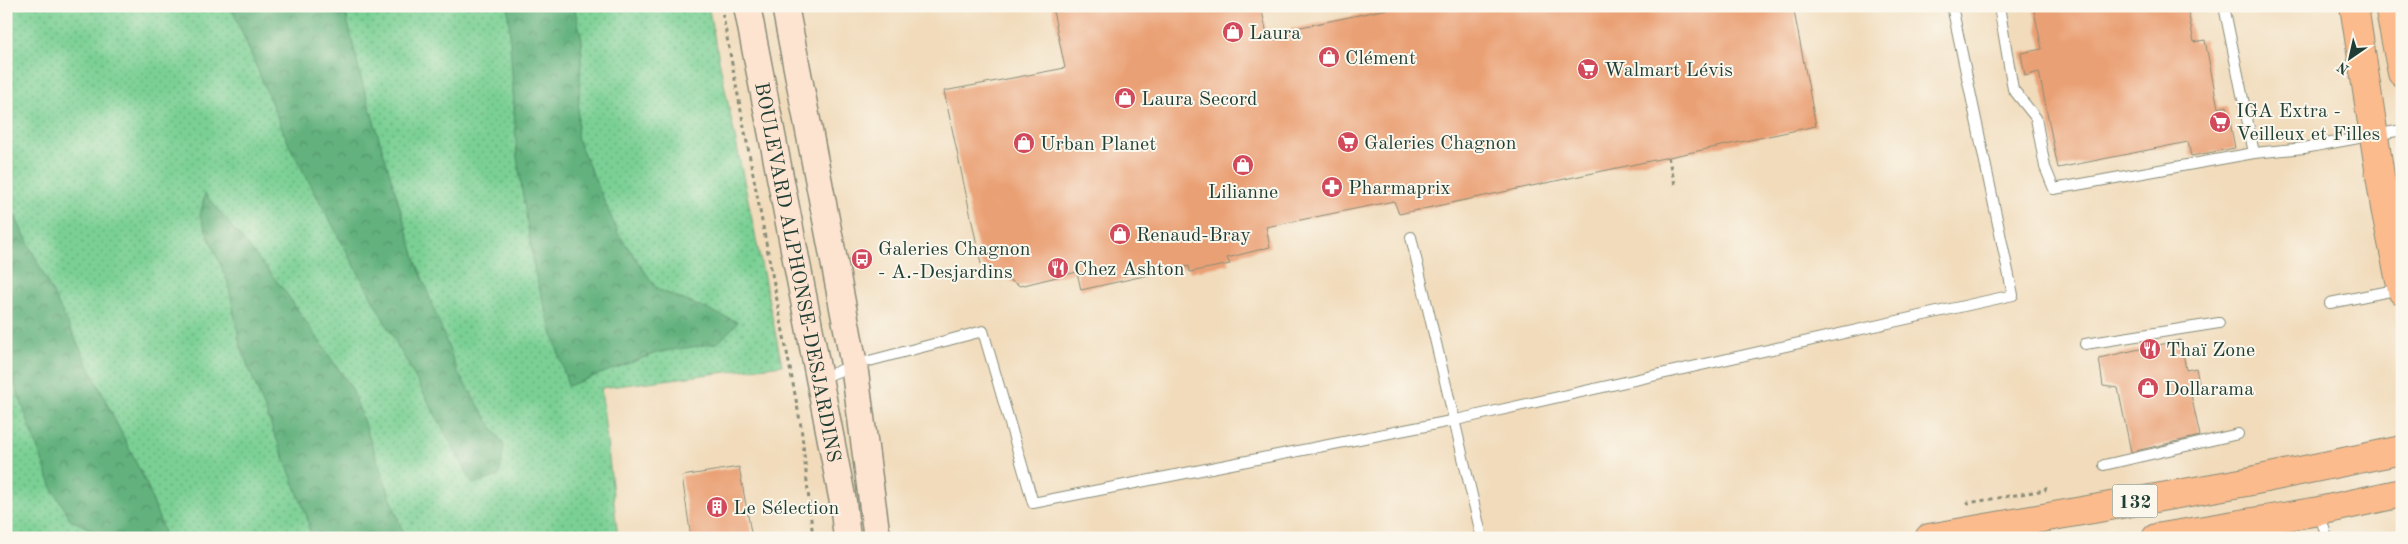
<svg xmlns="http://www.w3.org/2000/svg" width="2408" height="544" font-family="'Old Standard TT',serif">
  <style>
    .grass { fill: url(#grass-dots); stroke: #4c8664 }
    .forest { fill: url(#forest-crowns); stroke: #417859 }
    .building { fill: #eaa074 }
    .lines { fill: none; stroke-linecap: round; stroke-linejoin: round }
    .service-casing { stroke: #888c78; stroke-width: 12 }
    .secondary-casing { stroke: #888c78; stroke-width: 29 }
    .primary-casing { stroke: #888c78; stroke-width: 30 }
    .path { stroke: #888c78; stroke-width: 3; stroke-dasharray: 4 4; stroke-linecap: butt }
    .service { stroke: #fff; stroke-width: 10 }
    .secondary { stroke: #fde4d1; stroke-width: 26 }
    .primary { stroke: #fbbb8c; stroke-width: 28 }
    .labels { text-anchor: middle; stroke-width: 4; stroke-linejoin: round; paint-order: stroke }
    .shield { fill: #fbf7ec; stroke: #61756b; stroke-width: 1 }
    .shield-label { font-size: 19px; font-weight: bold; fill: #1f3d34 }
    .poi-label { font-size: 20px; fill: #1f3d34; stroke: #fbf7ec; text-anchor: start }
    .street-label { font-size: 20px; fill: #1f3d34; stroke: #fbf7ec }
  </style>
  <defs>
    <pattern id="grass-dots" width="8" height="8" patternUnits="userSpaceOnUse" patternTransform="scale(1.25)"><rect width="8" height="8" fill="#7ad094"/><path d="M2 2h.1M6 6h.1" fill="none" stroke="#63aa7a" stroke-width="1.8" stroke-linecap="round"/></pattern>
    <pattern id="forest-crowns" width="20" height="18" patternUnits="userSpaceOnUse" patternTransform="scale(1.25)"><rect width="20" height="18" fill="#63b27e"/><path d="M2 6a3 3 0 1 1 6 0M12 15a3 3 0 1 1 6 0" fill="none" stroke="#519268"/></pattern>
  </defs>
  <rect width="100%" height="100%" fill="#fbf7ec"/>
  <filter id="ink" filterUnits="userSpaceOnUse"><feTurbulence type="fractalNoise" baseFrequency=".02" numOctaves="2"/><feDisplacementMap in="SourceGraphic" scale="10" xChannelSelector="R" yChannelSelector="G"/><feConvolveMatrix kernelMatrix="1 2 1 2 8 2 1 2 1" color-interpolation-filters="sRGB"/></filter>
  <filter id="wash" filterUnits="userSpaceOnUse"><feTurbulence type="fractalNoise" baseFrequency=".0096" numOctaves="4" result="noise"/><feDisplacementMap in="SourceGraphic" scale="20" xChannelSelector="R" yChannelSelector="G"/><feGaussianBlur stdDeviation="1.12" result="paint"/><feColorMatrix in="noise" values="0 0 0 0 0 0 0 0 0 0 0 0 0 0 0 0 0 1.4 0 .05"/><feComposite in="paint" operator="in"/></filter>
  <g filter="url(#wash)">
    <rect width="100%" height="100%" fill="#f1dbbb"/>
    <!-- grass -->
    <path class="grass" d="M 6,6 L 708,6 L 782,365 L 601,388 L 618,538 L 6,538 Z"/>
    <!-- forest -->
    <g class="forest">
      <path d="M 231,6 L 344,6 L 361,78 L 416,261 L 458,373 L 504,446 L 499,476 L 473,484 L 289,145 Z"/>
      <path d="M 508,6 L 574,6 L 582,40 L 577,138 L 618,233 L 657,289 L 738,322 L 718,343 L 659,352 L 568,386 L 535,273 L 517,157 Z"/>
      <path d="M 205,194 L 284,290 L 352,389 L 405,538 L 311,538 L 307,517 L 241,348 L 228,283 L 200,216 Z"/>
      <path d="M 6,198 L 147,485 L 166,538 L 110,538 L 71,520 L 52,488 L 6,360 Z"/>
    </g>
    <g id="blocks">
      <!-- building -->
      <g class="building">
        <path d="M 1052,6 L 1261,6 L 1267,34 L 1402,6 L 1793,6 L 1816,126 L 1399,214 L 1394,201 L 1266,227 L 1270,247 L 1227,258 L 1230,264 L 1190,272 L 1189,266 L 1081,290 L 1077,272 L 1020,286 L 981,264 L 944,91 L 1065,68 Z"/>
        <path d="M 2033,6 L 2187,6 L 2194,42 L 2205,40 L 2218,108 L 2227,106 L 2235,148 L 2191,156 L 2188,142 L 2058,168 L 2039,72 L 2025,76 L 2021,53 L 2042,49 Z"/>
        <path d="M 2181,340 L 2186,370 L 2196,368 L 2200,388 L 2190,390 L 2200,436 L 2131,452 L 2118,388 L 2103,386 L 2099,358 Z"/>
        <path d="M 739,467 L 752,538 L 691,538 L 682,476 Z"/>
      </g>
    </g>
  </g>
  <g filter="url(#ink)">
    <use href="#blocks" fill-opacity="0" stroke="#888c78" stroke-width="1"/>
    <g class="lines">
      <!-- service casing -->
      <g class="service-casing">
        <g id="service">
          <path d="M 1999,6 L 2013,89 L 2036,118 L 2045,167 L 2054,189 L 2254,153 L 2304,148 L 2402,130"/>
          <path d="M 2224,6 L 2254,153"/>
          <path d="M 1411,237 L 1482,538"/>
          <path d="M 2330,303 L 2400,289"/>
          <path d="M 2085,344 L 2219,323"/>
          <path d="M 819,379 L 854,365 L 983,331 L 1033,503 L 1456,420 L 2013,295 L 1952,6"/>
          <path d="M 2104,465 L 2238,434"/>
          <path d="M 2319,512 L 2327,538"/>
        </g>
      </g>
      <!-- secondary casing -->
      <g class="secondary-casing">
        <g id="secondary">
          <path id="s1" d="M 747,6 L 843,502 L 847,538"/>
          <path d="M 785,6 L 854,365 L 877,538"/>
        </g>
      </g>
      <!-- primary casing -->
      <g class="primary-casing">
        <g id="primary">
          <path d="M 2354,6 L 2385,208 L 2402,291"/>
          <path d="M 2389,6 L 2402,73"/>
          <path d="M 1929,538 L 2246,482 L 2402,450"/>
          <path d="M 2156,538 L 2319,511 L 2402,493"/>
        </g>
      </g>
      <!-- path -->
      <g class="path">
        <path d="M 721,6 L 801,426 L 813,538"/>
        <path d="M 1668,157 L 1675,184"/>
        <path d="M 1967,501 L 1968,503 L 2045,490 L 2046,487"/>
      </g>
      <!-- service -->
      <use href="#service" class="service"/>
      <!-- secondary -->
      <use href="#secondary" class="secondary"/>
      <!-- primary -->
      <use href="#primary" class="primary"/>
    </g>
  </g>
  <!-- icons -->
  <defs>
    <g id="shop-disc" transform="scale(1.125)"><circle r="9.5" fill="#d1495b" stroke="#fbf7ec"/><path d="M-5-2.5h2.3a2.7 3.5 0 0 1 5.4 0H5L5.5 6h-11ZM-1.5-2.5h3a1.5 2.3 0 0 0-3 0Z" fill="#fff"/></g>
    <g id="supermarket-disc" transform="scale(1.125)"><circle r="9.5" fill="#d1495b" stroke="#fbf7ec"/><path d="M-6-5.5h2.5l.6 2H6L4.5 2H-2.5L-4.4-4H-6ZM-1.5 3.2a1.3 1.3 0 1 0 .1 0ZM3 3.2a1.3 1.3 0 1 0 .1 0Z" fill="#fff"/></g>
    <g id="pharmacy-disc" transform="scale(1.125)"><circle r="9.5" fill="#d1495b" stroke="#fbf7ec"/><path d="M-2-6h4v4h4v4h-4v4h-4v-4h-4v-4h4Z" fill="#fff"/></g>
    <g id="bus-disc" transform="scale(1.125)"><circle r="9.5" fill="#d1495b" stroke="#fbf7ec"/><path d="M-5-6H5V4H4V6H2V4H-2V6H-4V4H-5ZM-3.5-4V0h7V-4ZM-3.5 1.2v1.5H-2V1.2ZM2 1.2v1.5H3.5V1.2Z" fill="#fff"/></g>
    <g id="restaurant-disc" transform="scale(1.125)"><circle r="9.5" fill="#d1495b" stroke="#fbf7ec"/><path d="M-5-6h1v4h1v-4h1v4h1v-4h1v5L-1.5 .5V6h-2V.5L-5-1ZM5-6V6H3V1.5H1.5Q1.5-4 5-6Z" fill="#fff"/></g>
    <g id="building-disc" transform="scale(1.125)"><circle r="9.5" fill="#d1495b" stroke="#fbf7ec"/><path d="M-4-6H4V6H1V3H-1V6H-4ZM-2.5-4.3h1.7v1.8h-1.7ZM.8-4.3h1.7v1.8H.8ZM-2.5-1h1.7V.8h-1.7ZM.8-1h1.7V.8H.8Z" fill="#fff"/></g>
  </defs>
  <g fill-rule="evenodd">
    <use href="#shop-disc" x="1233" y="32"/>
    <use href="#shop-disc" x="1329" y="57"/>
    <use href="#supermarket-disc" x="1588" y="69"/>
    <use href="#shop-disc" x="1125" y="98"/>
    <use href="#supermarket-disc" x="2220" y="122"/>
    <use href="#supermarket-disc" x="1348" y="142"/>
    <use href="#shop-disc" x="1024" y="143"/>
    <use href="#shop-disc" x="1243" y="165"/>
    <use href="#pharmacy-disc" x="1332" y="187"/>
    <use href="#shop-disc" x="1120" y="234"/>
    <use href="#bus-disc" x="862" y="259"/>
    <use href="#restaurant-disc" x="1058" y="268"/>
    <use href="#restaurant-disc" x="2150" y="349"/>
    <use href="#shop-disc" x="2148" y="388"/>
    <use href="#building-disc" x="717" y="507"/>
  </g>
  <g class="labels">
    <!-- shield labels -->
    <rect class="shield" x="2112.5" y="484.5" width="45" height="33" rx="4"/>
    <g class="shield-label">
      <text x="2135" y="508">132</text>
    </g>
    <!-- poi labels -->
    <g class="poi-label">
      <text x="1249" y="39">Laura</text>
      <text x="1345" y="64">Clément</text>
      <text x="1604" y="76">Walmart Lévis</text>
      <text x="1141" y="105">Laura Secord</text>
      <text x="2236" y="117">IGA Extra -<tspan x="2236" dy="23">Veilleux et Filles</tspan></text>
      <text x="1364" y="149">Galeries Chagnon</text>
      <text x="1040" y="150">Urban Planet</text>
      <text x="1348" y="194">Pharmaprix</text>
      <text x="1243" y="198" text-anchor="middle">Lilianne</text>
      <text x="1136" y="241">Renaud-Bray</text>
      <text x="878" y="255">Galeries Chagnon<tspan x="878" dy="23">- A.-Desjardins</tspan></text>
      <text x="1074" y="275">Chez Ashton</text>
      <text x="2166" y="356">Thaï Zone</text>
      <text x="2164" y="395">Dollarama</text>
      <text x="733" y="514">Le Sélection</text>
    </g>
    <!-- street labels -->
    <g class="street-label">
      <text dy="7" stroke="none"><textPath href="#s1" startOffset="271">BOULEVARD ALPHONSE-DESJARDINS</textPath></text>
    </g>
  </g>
  <!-- margin -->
  <rect width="2408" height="544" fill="none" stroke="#fbf7ec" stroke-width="25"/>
  <!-- north arrow -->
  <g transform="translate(2350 58) rotate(214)" stroke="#fbf7ec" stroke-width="4" paint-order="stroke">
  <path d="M0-4L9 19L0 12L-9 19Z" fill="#1f3d34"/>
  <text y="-8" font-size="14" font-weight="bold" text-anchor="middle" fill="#1f3d34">N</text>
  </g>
</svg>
